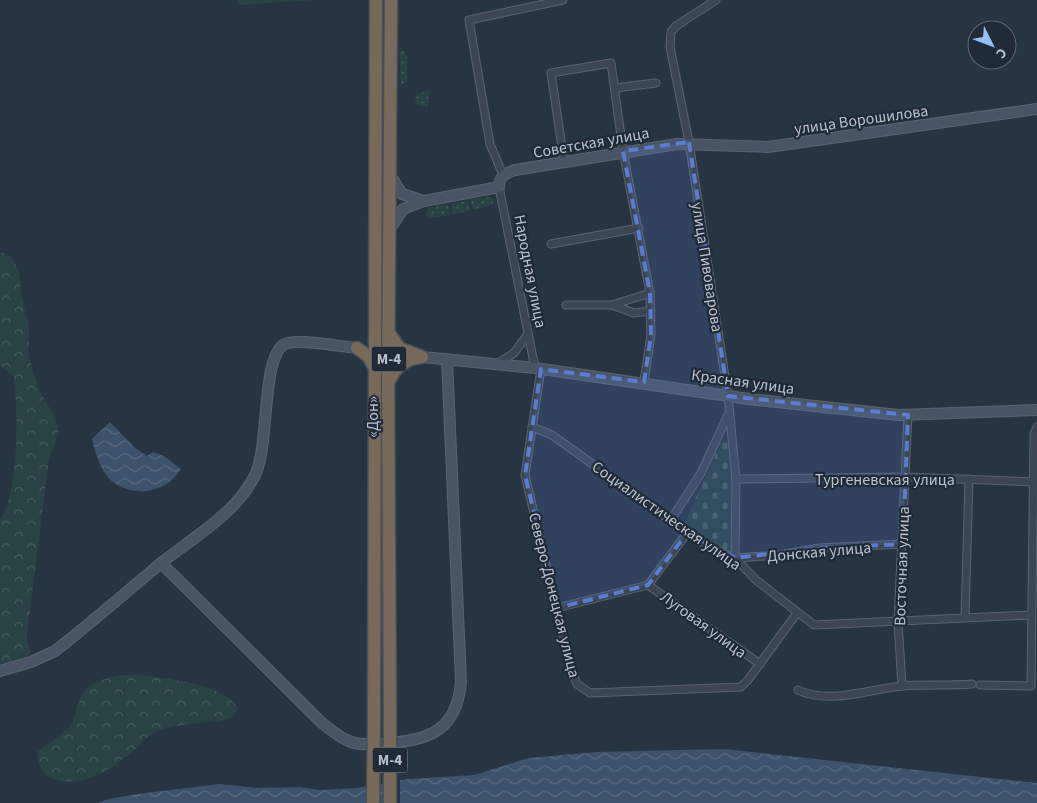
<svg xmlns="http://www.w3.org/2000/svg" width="1037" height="803" font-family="'Source Sans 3',sans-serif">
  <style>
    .grass { fill: url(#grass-dots) }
    .forest { fill: url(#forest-crowns) }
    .cemetery { fill: url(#cemetery-stones) }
    .park { fill: url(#park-tufts) }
    .water { fill: url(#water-waves) }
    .pier { fill: #273442 }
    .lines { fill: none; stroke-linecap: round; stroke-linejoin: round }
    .street-casing { stroke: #59646f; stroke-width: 9 }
    .secondary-casing { stroke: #59646f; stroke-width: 12 }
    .highway-casing { stroke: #46515c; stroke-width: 15 }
    .street { stroke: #3b4652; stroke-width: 7 }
    .secondary { stroke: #495565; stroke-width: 10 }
    .highway { stroke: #786958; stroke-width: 12 }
    .highway-bridge-casing { stroke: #46515c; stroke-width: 15; stroke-linecap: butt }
    .highway-bridge { stroke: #786958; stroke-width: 12 }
    .marked { fill: #5b7cd3; fill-opacity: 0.2; stroke: #5b7cd3; stroke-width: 4; stroke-dasharray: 10 6; stroke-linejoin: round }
    .labels { text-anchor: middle; stroke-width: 4.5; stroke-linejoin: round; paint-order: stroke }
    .shield { fill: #202b37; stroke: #8a949f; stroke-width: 1 }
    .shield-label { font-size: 15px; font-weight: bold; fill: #b8c1cc }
    .street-label { font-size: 16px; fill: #b8c1cc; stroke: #202b37 }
  </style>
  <defs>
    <pattern id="grass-dots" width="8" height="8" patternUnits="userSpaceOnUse" patternTransform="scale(1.25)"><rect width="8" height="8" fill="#294243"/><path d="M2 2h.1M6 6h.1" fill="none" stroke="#465c5d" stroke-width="1.8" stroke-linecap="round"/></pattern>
    <pattern id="forest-crowns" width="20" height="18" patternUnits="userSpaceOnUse" patternTransform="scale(1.25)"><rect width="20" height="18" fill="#294243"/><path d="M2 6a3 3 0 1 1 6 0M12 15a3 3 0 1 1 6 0" fill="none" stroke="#465c5d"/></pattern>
    <pattern id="cemetery-stones" width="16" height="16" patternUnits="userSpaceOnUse" patternTransform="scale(1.25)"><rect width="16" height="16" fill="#294243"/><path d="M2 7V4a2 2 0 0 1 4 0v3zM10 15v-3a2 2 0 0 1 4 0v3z" fill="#465c5d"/></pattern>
    <pattern id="park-tufts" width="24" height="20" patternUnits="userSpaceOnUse" patternTransform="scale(1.25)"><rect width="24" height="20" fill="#294243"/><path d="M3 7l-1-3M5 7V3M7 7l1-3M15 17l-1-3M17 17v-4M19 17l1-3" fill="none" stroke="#465c5d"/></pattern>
    <pattern id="water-waves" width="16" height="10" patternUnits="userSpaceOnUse" patternTransform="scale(1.25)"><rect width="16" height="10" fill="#3d536b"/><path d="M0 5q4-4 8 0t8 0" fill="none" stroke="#576a7f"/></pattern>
  </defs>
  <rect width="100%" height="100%" fill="#273442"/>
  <!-- grass -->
  <g class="grass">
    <path d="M 403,50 L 407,56 L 407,83 L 401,84 L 399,51 Z"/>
    <path d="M 429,90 L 428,107 L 417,105 L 415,100 L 417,94 Z"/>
    <path d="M 490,197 L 494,200 L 492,205 L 473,210 L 470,199 Z"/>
    <path d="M 468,201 L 470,211 L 453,214 L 451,204 Z"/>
    <path d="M 448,204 L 450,215 L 432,218 L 425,215 L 428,208 Z"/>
  </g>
  <!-- forest -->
  <g class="forest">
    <path d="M 0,252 L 9,255 L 14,261 L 19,273 L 22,298 L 29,328 L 29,356 L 39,390 L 55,417 L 59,432 L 49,459 L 27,634 L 27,641 L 31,654 L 16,662 L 0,665 L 0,519 C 19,497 18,407 14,377 L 0,365 Z"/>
    <path d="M 135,674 C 161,678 225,683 238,708 L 235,715 L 229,719 C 206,724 182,723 160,730 C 149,734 142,743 133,751 C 114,768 83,788 57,780 C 42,776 38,767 37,752 C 47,744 61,736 70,726 C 75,719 76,708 79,701 C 87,678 115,676 135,674 Z"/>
  </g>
  <!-- cemetery -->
  <path class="cemetery" d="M 722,440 L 730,443 L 733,484 L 731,551 L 725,552 L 686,529 L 684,524 Z"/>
  <!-- park -->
  <path class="park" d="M 238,0 L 318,0 L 238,5 Z"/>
  <!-- water -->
  <g class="water">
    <path d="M 110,422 L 134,447 L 147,456 L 153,452 L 164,456 L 181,469 C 166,493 136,498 113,482 C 101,473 95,452 92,439 Z"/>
    <path d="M 724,749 L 1037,783 L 1037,803 L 98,803 L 108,799 L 138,794 L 220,784 L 258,788 L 300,787 L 319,790 L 357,788 L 408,779 L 474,775 L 528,758 L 597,752 Z"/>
  </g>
  <!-- pier -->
  <path class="pier" d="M 400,778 L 400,803 L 383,803 L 383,781 Z"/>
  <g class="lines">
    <!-- street casing -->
    <g class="street-casing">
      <g id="street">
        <path d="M 716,0 L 676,26 L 671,32 L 670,47 L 689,142 L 728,396 L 736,479 L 735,558 L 780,555 L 819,548 L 903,544"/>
        <path d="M 615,88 L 656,83"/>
        <path d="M 564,161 L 551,73 L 611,63 L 623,151 L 650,293 L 651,335 L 644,382"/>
        <path d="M 503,175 L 490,144 L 469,20 L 563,0"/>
        <path d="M 499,187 L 535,368"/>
        <path d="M 551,244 L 639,228"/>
        <path d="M 566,305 L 612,305 L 650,293"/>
        <path d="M 612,305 L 634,313 L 651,311"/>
        <path d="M 497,364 L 514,353 L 528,334"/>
        <path d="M 541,369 L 525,475 L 571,670 L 577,684 L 590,693 L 741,687 L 748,680 L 797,613"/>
        <path d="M 532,427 L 552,435 L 708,547 L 735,558 L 756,580 L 814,625 L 1031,615"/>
        <path d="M 736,479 L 905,477 L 1035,482"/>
        <path d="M 671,520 L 701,473 L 729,413"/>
        <path d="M 648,585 L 760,664"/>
        <path d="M 557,608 L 648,585 L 687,533"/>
        <path d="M 965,617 L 969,479"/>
        <path d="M 980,685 L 1031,686 L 1034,434 L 1037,427"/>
        <path d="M 902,686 L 898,621 L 908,415"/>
        <path d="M 798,690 C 830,705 869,689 902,686 C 925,684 948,686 972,684"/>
      </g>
    </g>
    <!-- secondary casing -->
    <g class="secondary-casing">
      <g id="secondary">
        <path d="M 390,175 L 402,194 L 424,201 L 499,187 C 499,176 506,173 515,170 L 677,144 L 768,147 L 1037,109"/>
        <path d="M 390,229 L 403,209 L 421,202"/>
        <path d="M 422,357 L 535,368 L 749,399 L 899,415 L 1037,410"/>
        <path d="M 161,563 L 322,723 C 331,730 340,738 351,742 C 363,746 375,744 386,743 C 429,741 457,730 461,682 L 447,359"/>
        <path d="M 0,671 L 31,662 L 55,651 C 91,623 125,593 160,564 C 193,537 237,514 256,473 C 269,443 262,361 283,345 C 293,337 343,347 357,348"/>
      </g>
    </g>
    <!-- highway casing -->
    <g class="highway-casing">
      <g id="highway">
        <path d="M 389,333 L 399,348 L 420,356"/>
        <path d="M 357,348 L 368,356 L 375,368"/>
        <path d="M 389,381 C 396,365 406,359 422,357"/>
        <path d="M 390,717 L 388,383 L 391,0"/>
        <path d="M 374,719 L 376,0"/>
      </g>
    </g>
    <!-- street -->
    <use href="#street" class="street"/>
    <!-- secondary -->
    <use href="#secondary" class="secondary"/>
    <!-- highway -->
    <use href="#highway" class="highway"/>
    <!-- highway-bridge casing -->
    <g class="highway-bridge-casing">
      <g id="highway-bridge">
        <path d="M 390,717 L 390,803"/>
        <path d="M 373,803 L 374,719"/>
      </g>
    </g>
    <!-- highway-bridge -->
    <use href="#highway-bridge" class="highway-bridge"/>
  </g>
  <!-- marked area -->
  <path class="marked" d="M 689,142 L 728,396 L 908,415 L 903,544 L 819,548 L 735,558 L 687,533 L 648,585 L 557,608 L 525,475 L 541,369 L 644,382 L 651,335 L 650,293 L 623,151 Z"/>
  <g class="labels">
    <!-- shield labels -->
    <g class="shield">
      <rect x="371.5" y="346.5" width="35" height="25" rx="4"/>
      <rect x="372.5" y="747.5" width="35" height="25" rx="4"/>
    </g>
    <g class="shield-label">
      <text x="389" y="364">М-4</text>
      <text x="390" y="765">М-4</text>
    </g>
    <!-- street labels -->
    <g class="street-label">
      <text transform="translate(861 119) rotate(-8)" y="6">улица Ворошилова</text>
      <text transform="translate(591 142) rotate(-10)" y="6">Советская улица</text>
      <text transform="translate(708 267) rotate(81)" y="6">улица Пивоварова</text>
      <text transform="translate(531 271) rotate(79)" y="6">Народная улица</text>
      <text transform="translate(743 381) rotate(8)" y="6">Красная улица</text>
      <text transform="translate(372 417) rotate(-90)" y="6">«Дон»</text>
      <text x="885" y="485">Тургеневская улица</text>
      <text transform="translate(667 515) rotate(35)" y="6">Социалистическая улица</text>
      <text transform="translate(819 551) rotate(-5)" y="6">Донская улица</text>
      <text transform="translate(901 566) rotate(-88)" y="6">Восточная улица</text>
      <text transform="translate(555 595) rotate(76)" y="6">Северо-Донецкая улица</text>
      <text transform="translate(704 624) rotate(36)" y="6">Луговая улица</text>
    </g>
  </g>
  <!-- north arrow -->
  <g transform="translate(992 45) rotate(132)"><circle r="24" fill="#202b37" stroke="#5d6773"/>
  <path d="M0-4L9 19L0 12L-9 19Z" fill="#92c0f7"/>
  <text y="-8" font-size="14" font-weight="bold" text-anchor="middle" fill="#b8c1cc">С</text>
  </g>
</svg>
